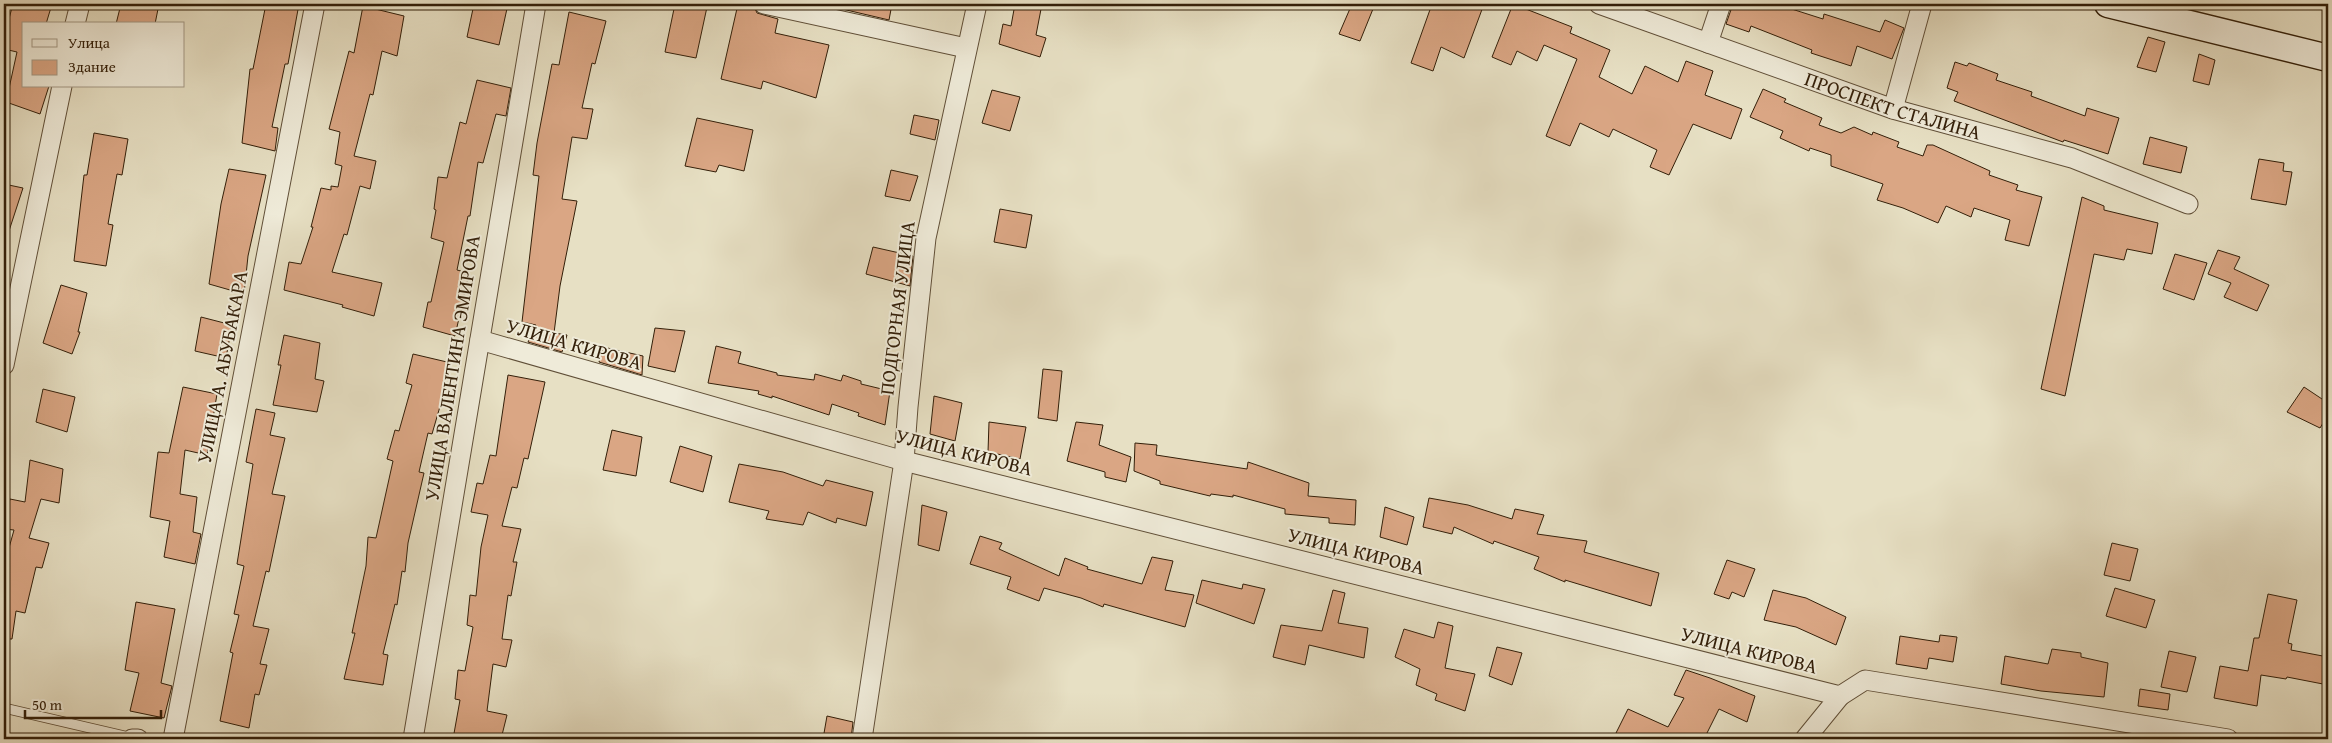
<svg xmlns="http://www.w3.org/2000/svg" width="2332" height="743" font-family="'Gentium Book Plus',serif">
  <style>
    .building { fill: #daa684; stroke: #331f09 }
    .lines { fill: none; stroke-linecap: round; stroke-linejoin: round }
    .lane-casing { stroke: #604f38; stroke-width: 11 }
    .street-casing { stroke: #604f38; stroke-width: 21 }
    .secondary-casing { stroke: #331f09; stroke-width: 29 }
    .lane { stroke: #efebd9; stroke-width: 9 }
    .street { stroke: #efebd9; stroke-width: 19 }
    .secondary { stroke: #efebd9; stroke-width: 26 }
    .labels { text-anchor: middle; stroke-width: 4; stroke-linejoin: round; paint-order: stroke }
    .street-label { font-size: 20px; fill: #331f09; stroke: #efebd9 }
  </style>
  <rect width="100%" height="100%" fill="#e7e0c4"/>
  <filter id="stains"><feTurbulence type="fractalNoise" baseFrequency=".004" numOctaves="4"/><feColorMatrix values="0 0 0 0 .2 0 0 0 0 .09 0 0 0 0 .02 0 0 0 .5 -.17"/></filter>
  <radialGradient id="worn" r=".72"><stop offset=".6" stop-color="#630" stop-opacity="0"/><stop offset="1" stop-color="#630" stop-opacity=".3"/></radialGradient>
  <!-- building -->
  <g class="building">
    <path d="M 13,4 L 52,4 L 46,24 L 24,24 L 24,86 L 49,86 L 40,114 L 6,102 L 17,52 L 4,49 L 4,37 Z"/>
    <path d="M 121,4 L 159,4 L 155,24 L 116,24 Z"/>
    <path d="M 266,4 L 299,4 L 288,64 L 285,64 L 272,127 L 278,128 L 275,151 L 242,143 L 250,69 L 253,69 Z"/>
    <path d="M 474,4 L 508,4 L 499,45 L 467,37 Z"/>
    <path d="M 675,4 L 707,7 L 696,58 L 665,52 Z"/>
    <path d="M 738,4 L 753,4 L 757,13 L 778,19 L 775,33 L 829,45 L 816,98 L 763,81 L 761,89 L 721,79 Z"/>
    <path d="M 821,4 L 892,4 L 889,20 Z"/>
    <path d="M 1015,4 L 1042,4 L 1036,35 L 1046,38 L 1040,57 L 999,44 L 1003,24 L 1011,26 Z"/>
    <path d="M 1352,4 L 1375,4 L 1360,41 L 1339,34 Z"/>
    <path d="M 1432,4 L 1484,4 L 1464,58 L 1441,47 L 1433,71 L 1411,63 Z"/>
    <path d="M 1513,4 L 1572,27 L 1570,33 L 1610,50 L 1599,77 L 1632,94 L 1645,66 L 1678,82 L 1686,61 L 1713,71 L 1705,95 L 1742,109 L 1731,139 L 1693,124 L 1669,175 L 1650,167 L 1657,150 L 1613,129 L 1609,137 L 1580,123 L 1570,146 L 1546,136 L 1577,59 L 1544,45 L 1537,61 L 1517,51 L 1511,65 L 1492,57 Z"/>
    <path d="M 1733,4 L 1776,4 L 1823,19 L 1824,14 L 1880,32 L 1885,20 L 1904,28 L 1892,59 L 1857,46 L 1851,66 L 1811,53 L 1812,50 L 1751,26 L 1749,32 L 1726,24 Z"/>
    <path d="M 363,6 L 404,16 L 397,56 L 382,51 L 373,95 L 370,94 L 354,156 L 376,161 L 370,189 L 360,186 L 347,235 L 344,234 L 332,272 L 382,283 L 374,316 L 342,307 L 343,305 L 284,290 L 289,262 L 301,264 L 313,227 L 311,227 L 321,188 L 331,190 L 331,186 L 338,187 L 342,166 L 335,164 L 340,132 L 329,129 L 349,51 L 354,53 Z"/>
    <path d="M 569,12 L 606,21 L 595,64 L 592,63 L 582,108 L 593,109 L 587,139 L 572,137 L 562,199 L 577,201 L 560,286 L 554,333 L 567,335 L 562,352 L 528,342 L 536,325 L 522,322 L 539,176 L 533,175 L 537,143 L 552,64 L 559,65 Z"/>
    <path d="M 2148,37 L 2165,42 L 2156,72 L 2137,67 Z"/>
    <path d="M 2199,54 L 2215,60 L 2209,85 L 2193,81 Z"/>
    <path d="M 1955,62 L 1967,66 L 1969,63 L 1998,74 L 1996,80 L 2032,92 L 2031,96 L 2085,116 L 2087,108 L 2119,118 L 2108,154 L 2064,140 L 2063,142 L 1954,101 L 1958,92 L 1947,88 Z"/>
    <path d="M 477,80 L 511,88 L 506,116 L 496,114 L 483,163 L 478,162 L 470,216 L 468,216 L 457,270 L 469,273 L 455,336 L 423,327 L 428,302 L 431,302 L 444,242 L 431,238 L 436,210 L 434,209 L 438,177 L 447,178 L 460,122 L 466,124 Z"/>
    <path d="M 1763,89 L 1786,99 L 1784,102 L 1822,118 L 1819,125 L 1841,133 L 1854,127 L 1872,135 L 1873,132 L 1899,142 L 1897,147 L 1923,156 L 1927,145 L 1933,145 L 1990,171 L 1989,175 L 2018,185 L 2016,190 L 2042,197 L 2029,246 L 2005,240 L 2010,220 L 1974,208 L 1971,217 L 1946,206 L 1938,223 L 1903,208 L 1877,200 L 1883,184 L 1831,166 L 1831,155 L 1810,148 L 1809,151 L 1780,138 L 1783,131 L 1750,117 Z"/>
    <path d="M 992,90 L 1020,97 L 1010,131 L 982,123 Z"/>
    <path d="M 914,115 L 939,120 L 935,140 L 910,134 Z"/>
    <path d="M 697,118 L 753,130 L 744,171 L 719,165 L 716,172 L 685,166 Z"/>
    <path d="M 94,133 L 128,139 L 122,175 L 117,174 L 108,224 L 113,225 L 106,266 L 74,261 L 84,175 L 87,175 Z"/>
    <path d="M 2150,137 L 2187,147 L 2181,173 L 2143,164 Z"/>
    <path d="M 2259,159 L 2284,163 L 2283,171 L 2292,172 L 2286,205 L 2251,199 Z"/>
    <path d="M 229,169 L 266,175 L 248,256 L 244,294 L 209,284 L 221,204 Z"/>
    <path d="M 891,170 L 918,176 L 910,201 L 885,196 Z"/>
    <path d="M 4,184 L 23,188 L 7,237 L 4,237 Z"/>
    <path d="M 2082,197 L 2104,206 L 2104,210 L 2158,223 L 2152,254 L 2127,249 L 2124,260 L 2094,254 L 2065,396 L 2041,389 Z"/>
    <path d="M 1000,209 L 1032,215 L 1026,248 L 994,242 Z"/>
    <path d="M 873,247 L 913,256 L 910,286 L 866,274 Z"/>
    <path d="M 2218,250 L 2240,257 L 2234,269 L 2269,285 L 2257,311 L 2224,297 L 2231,283 L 2208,274 Z"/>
    <path d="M 2175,254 L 2207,263 L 2194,300 L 2163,289 Z"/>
    <path d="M 61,285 L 87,293 L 78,332 L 80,332 L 72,354 L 43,343 Z"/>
    <path d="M 201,317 L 232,325 L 226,358 L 195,351 Z"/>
    <path d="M 655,328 L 685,331 L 675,372 L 648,366 Z"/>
    <path d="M 284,335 L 320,343 L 315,379 L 324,381 L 317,412 L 273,405 L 281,365 L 278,365 Z"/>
    <path d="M 716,346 L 741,352 L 738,363 L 777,373 L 777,375 L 814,380 L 815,374 L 841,381 L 843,375 L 861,381 L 861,384 L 890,391 L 885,425 L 858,416 L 859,413 L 832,404 L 829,415 L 772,396 L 772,398 L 758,394 L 759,391 L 708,383 Z"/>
    <path d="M 603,347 L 643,356 L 642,375 L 599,362 Z"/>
    <path d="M 413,354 L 447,362 L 441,403 L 432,434 L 428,433 L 419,472 L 424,473 L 408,543 L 405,572 L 402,571 L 397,605 L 395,604 L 383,654 L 388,655 L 383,685 L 344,679 L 355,633 L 352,633 L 366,566 L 368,537 L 376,538 L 393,461 L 387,459 L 395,430 L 399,431 L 412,385 L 406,383 Z"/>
    <path d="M 1043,369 L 1062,371 L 1057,421 L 1038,418 Z"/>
    <path d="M 508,375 L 545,382 L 528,459 L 524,458 L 517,488 L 512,487 L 502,526 L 521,529 L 513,562 L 517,562 L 511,596 L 508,595 L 502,639 L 512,640 L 506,667 L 493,664 L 487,711 L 507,715 L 501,739 L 453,739 L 460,700 L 455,699 L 458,670 L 465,671 L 473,627 L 467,625 L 470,595 L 476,596 L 481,547 L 488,515 L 471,512 L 477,483 L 483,484 L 490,455 L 496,456 Z"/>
    <path d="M 183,387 L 217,394 L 207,455 L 185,450 L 180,494 L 197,497 L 193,532 L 201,534 L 195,564 L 164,557 L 170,521 L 150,517 L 158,452 L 169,453 Z"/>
    <path d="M 2304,387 L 2328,403 L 2328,415 L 2320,428 L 2287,412 Z"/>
    <path d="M 43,389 L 75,397 L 67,432 L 36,422 Z"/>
    <path d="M 934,396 L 962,403 L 955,441 L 930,434 Z"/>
    <path d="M 256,409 L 275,413 L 270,435 L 285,438 L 272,494 L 285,496 L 269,572 L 266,571 L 253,626 L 269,629 L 260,664 L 267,665 L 259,695 L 255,694 L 249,728 L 220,721 L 233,653 L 230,652 L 239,615 L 234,614 L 244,566 L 237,564 L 253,464 L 246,462 Z"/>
    <path d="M 989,422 L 1026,427 L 1020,459 L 988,452 Z"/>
    <path d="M 1076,422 L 1103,425 L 1099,445 L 1131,457 L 1126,482 L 1105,477 L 1105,472 L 1067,461 Z"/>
    <path d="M 612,430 L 642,437 L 636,476 L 603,470 Z"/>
    <path d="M 1135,443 L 1157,445 L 1156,455 L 1247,469 L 1248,462 L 1309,483 L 1308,496 L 1356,500 L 1355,525 L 1329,523 L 1329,518 L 1285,514 L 1285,509 L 1233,495 L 1233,497 L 1211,494 L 1210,496 L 1160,484 L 1160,481 L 1134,471 Z"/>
    <path d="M 680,446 L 712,456 L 703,492 L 670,482 Z"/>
    <path d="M 30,460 L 63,469 L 59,503 L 41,499 L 29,538 L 49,543 L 42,568 L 36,567 L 25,613 L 16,611 L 12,639 L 4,639 L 4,577 L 7,562 L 5,562 L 14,530 L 4,529 L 4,527 L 10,499 L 25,502 Z"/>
    <path d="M 739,464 L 783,472 L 823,486 L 826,480 L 873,492 L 866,526 L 837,518 L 836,523 L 808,512 L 803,525 L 766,519 L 769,511 L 729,502 Z"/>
    <path d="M 1429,498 L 1468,505 L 1512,519 L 1515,509 L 1544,515 L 1537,534 L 1587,541 L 1584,552 L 1659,573 L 1651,606 L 1565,580 L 1565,582 L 1534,569 L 1539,557 L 1494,541 L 1493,544 L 1454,527 L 1452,534 L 1423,527 Z"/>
    <path d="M 922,505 L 947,512 L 939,551 L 918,545 Z"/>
    <path d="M 1385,507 L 1414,517 L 1407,545 L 1380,537 Z"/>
    <path d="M 980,536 L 1002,543 L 999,549 L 1059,576 L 1065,558 L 1088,567 L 1087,569 L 1142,584 L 1152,557 L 1173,561 L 1165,590 L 1194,595 L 1185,627 L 1104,604 L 1103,607 L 1081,598 L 1044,588 L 1039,601 L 1007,589 L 1011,577 L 970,564 Z"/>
    <path d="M 2112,543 L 2138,549 L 2130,581 L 2104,575 Z"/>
    <path d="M 1727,560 L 1755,569 L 1744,597 L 1732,592 L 1729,599 L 1714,594 Z"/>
    <path d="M 1202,580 L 1242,589 L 1243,584 L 1265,589 L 1254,624 L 1196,603 Z"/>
    <path d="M 2115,588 L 2155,600 L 2146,628 L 2106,616 Z"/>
    <path d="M 1333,590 L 1345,593 L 1338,623 L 1368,628 L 1364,658 L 1309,645 L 1305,665 L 1273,657 L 1281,625 L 1322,631 Z"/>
    <path d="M 1773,590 L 1806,598 L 1846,617 L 1836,645 L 1796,627 L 1764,620 Z"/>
    <path d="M 2268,594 L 2297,600 L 2288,643 L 2292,644 L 2291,650 L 2328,657 L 2328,685 L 2287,677 L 2286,679 L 2261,675 L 2257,706 L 2214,698 L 2220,666 L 2248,671 L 2254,638 L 2259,638 Z"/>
    <path d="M 136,602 L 175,609 L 161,683 L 172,686 L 164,718 L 130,711 L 139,673 L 125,670 Z"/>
    <path d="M 1438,622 L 1453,626 L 1445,668 L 1475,674 L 1465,711 L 1435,700 L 1437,694 L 1416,685 L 1420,669 L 1395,657 L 1404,629 L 1434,638 Z"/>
    <path d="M 1940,635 L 1957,637 L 1953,662 L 1929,658 L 1927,669 L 1896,664 L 1900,636 L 1939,642 Z"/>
    <path d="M 1497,647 L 1522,653 L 1512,685 L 1489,676 Z"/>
    <path d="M 2052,649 L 2081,653 L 2081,657 L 2108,663 L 2104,697 L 2041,691 L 2001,684 L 2005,656 L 2048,664 Z"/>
    <path d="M 2169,651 L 2196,657 L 2187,692 L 2161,687 Z"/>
    <path d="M 1686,670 L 1710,678 L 1755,696 L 1747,722 L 1719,709 L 1704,739 L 1613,739 L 1628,709 L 1668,727 L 1684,698 L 1674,695 Z"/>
    <path d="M 2140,689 L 2170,694 L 2168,710 L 2138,706 Z"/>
    <path d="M 827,716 L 853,722 L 851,739 L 823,739 Z"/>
  </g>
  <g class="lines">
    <!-- lane casing -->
    <g class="lane-casing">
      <path id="lane" d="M 4,708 L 133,738"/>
    </g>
    <!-- street casing -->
    <g class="street-casing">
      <g id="street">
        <path d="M 764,4 L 966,48"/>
        <path id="s1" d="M 1599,4 L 1893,109 L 2072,158 L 2188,204"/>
        <path d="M 75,24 L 80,4"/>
        <path d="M 1708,43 L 1721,4"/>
        <path d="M 1893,109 L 1922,4"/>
        <path d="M 480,340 L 904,461 L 1840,696 L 1865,680 L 2228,739"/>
        <path d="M 4,365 L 62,86"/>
        <path d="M 132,739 L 138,739"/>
        <path d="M 173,739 L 315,4"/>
        <path d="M 413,739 L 536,4"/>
        <path d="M 862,739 L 904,461 L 908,407 L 926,238 L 977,4"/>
        <path d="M 1805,739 L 1840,696"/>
      </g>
    </g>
    <!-- secondary casing -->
    <g class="secondary-casing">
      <path id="secondary" d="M 2108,4 L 2328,58"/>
    </g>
    <!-- lane -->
    <use href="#lane" class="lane"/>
    <!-- street -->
    <use href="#street" class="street"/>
    <!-- secondary -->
    <use href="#secondary" class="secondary"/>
  </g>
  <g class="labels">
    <!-- street labels -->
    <g class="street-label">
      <text dy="7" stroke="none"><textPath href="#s1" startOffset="311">ПРОСПЕКТ СТАЛИНА</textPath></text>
      <text transform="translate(897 308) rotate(-83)" y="7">ПОДГОРНАЯ УЛИЦА</text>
      <text transform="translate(574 344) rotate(16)" y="7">УЛИЦА КИРОВА</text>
      <text transform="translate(222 367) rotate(-79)" y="7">УЛИЦА А. АБУБАКАРА</text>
      <text transform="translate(452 368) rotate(-81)" y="7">УЛИЦА ВАЛЕНТИНА ЭМИРОВА</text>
      <text transform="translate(964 452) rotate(14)" y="7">УЛИЦА КИРОВА</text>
      <text transform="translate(1356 551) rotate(14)" y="7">УЛИЦА КИРОВА</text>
      <text transform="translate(1749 650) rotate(14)" y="7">УЛИЦА КИРОВА</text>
    </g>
  </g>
  <!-- margin -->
  <rect width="2332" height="743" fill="none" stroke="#e7e0c4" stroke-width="20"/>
  <rect x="5" y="5" width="2322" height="733" fill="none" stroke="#331f09" stroke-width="2.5"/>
  <rect x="10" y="10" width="2312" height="723" fill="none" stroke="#331f09"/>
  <!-- legend -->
  <rect x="22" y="22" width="162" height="65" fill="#efebd9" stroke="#a49986"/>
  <rect x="32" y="39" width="25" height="8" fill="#efebd9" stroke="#a49986"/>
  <text x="68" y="48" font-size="15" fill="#331f09">Улица</text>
  <rect x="32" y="60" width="25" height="15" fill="#daa684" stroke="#a49986"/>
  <text x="68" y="72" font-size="15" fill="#331f09">Здание</text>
  <!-- scale -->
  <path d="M25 710v8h136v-8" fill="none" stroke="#331f09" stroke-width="2.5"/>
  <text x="32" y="710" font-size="15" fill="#331f09" stroke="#efebd9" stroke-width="4" paint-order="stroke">50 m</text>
  <rect width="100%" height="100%" filter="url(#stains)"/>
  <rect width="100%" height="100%" fill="url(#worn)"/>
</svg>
